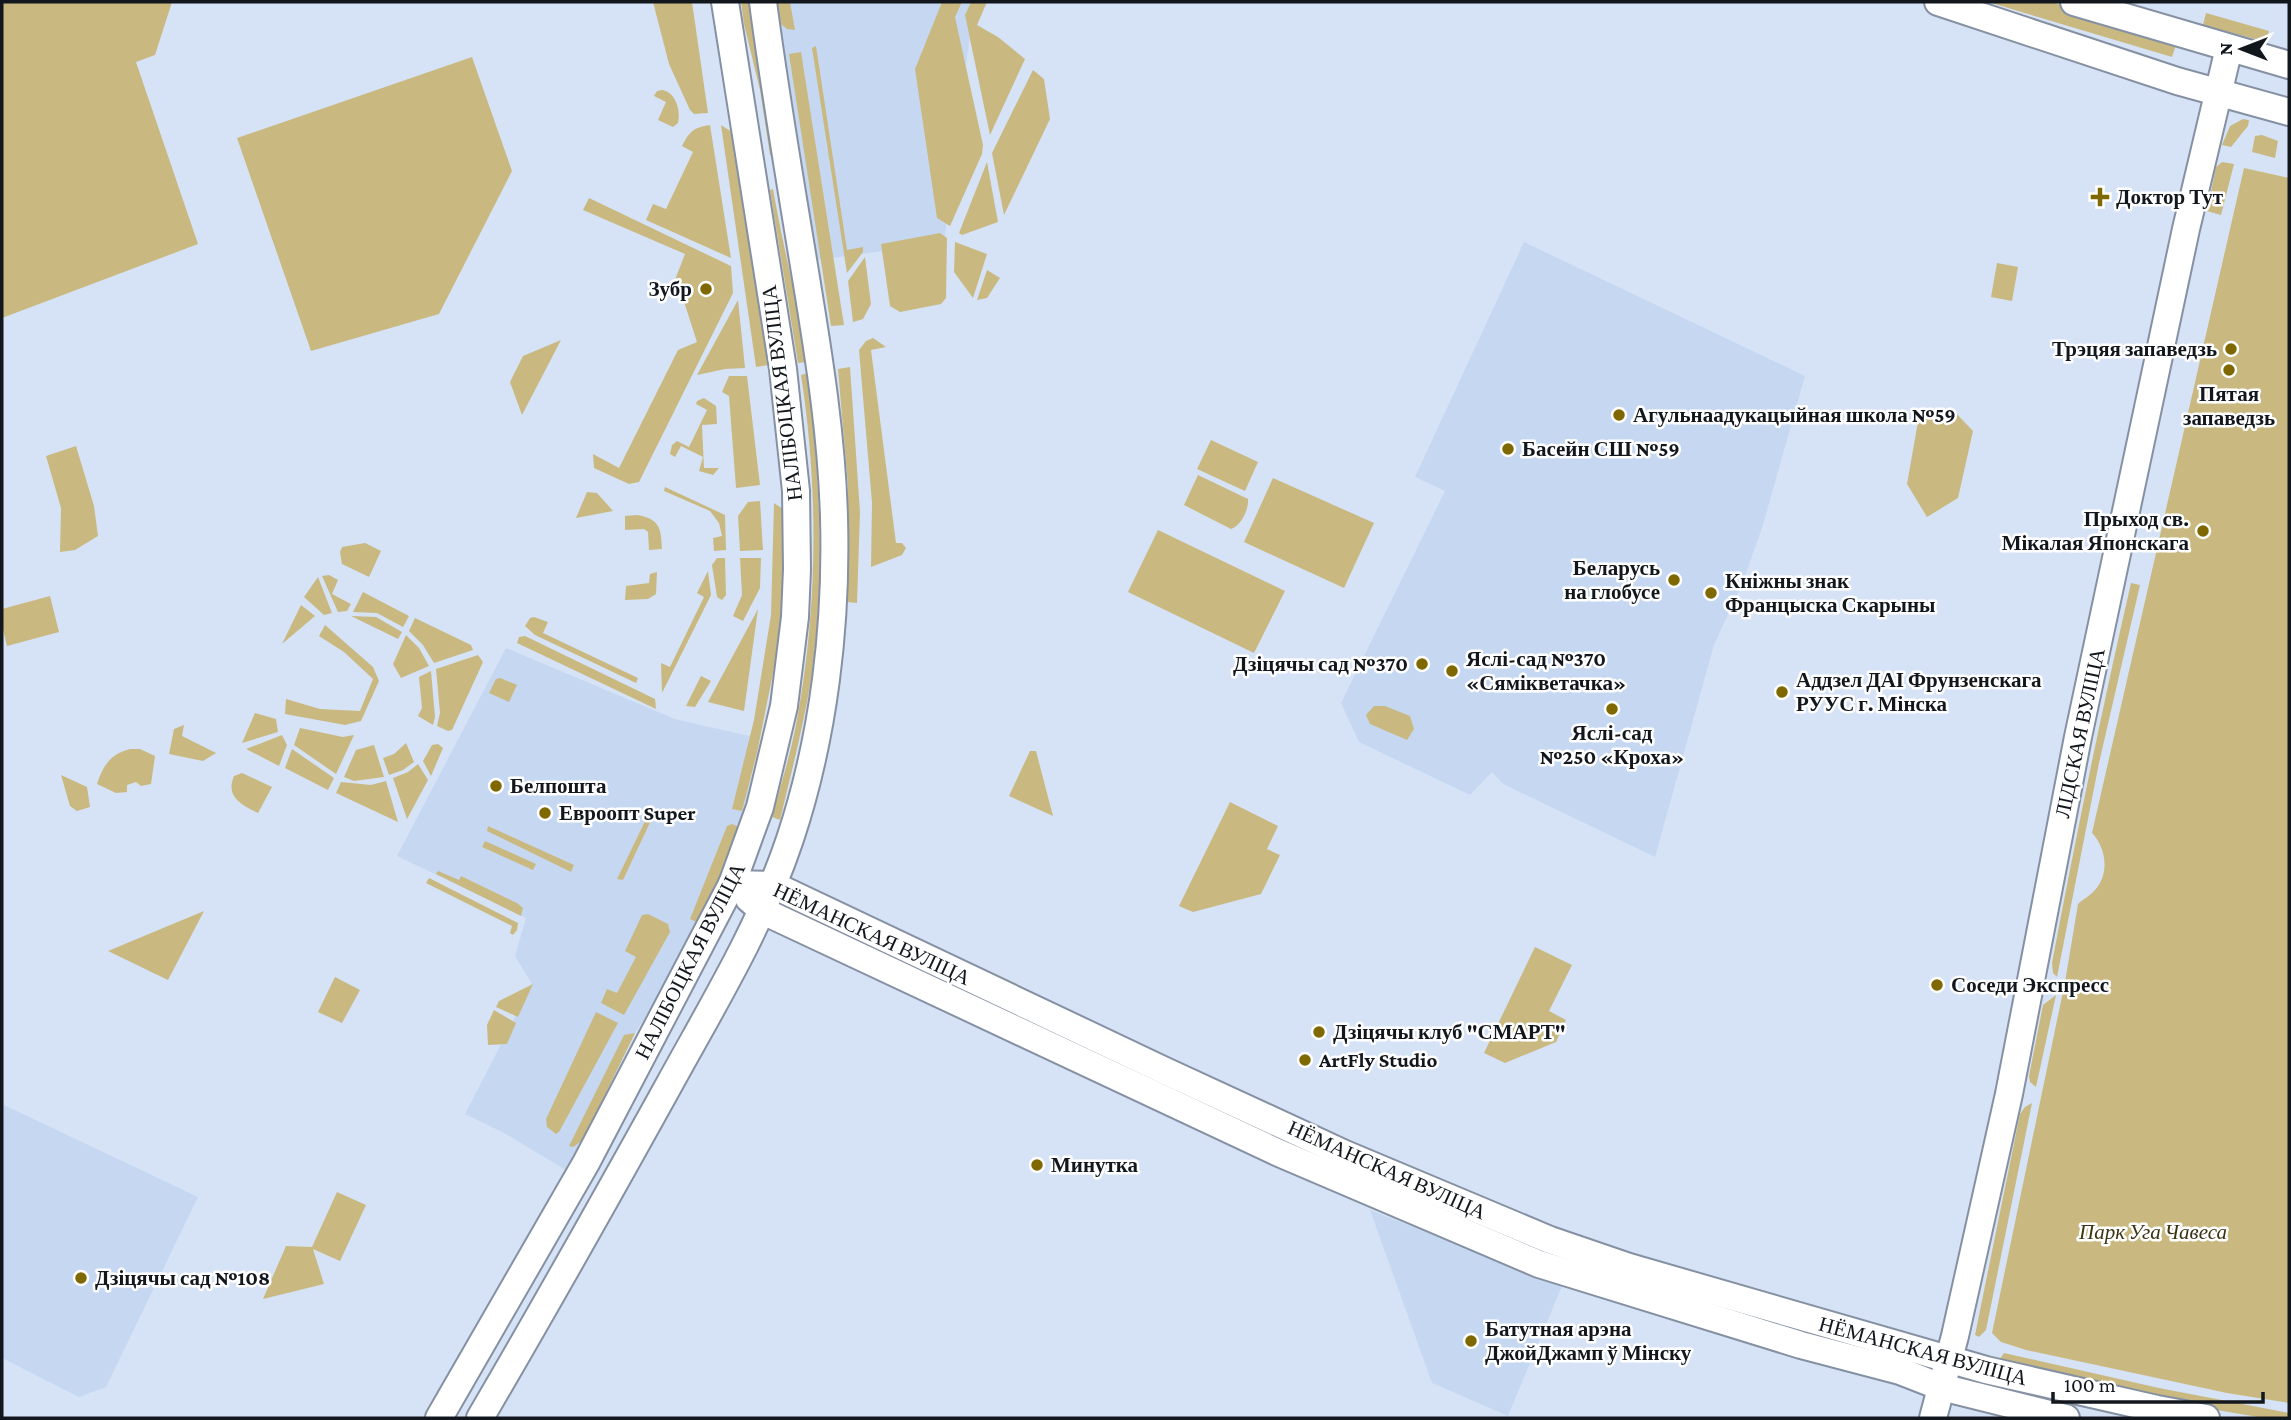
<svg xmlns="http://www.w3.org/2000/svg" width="2291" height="1420" font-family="'Crimson Pro',serif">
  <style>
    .built { fill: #c6d8f1 }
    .green { fill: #c9b981 }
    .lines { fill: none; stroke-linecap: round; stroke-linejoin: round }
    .major-casing { stroke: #8591a2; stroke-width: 30 }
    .major { stroke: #fff; stroke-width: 26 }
    .poi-dot { fill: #7f6800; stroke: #fff; stroke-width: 2.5 }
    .labels { text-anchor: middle; stroke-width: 5; stroke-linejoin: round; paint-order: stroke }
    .poi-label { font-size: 21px; font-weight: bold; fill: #12171d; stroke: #fff; text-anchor: start }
    .street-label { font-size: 21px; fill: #12171d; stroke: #fff }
    .park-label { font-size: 21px; font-style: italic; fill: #3c3313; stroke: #fff }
  </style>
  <rect width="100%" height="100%" fill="#d6e3f6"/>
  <!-- built -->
  <g class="built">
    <path d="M 777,2 L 974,2 L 944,243 L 817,260 Z"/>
    <path d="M 1524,242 L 1805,376 L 1763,525 L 1744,579 L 1714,645 L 1655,857 L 1503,784 L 1492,772 L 1470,795 L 1359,742 L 1341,703 L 1445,491 L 1415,477 Z"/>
    <path d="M 506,648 L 675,719 L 758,738 L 743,820 L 699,935 L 635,1033 L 566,1170 L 502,1132 L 465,1114 L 532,984 L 515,956 L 526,918 L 397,856 Z"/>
    <path d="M 2,1104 L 198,1197 L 106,1387 L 79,1397 L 2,1358 Z"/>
    <path d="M 1370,1210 L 1562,1286 L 1508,1416 L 1432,1383 Z"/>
  </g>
  <!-- green -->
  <g class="green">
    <path d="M 2,2 L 172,2 L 155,55 L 136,62 L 198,244 L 2,318 Z"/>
    <path d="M 653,2 L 692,2 L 708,113 L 694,114 L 690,110 L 669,64 Z"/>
    <path d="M 741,2 L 751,2 L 775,155 L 770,155 L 760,90 L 744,24 Z"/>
    <path d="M 777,2 L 790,2 L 795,30 L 787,29 L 781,24 Z"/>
    <path d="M 942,2 L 962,2 L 955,17 L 983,145 L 982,154 L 950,226 L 937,218 L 915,69 Z"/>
    <path d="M 971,2 L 987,2 L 977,25 L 998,37 L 1025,59 L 990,135 L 965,15 Z"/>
    <path d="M 1988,2 L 2052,2 L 2177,42 L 2172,57 Z"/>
    <path d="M 2206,13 L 2269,31 L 2266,42 L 2203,25 Z"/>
    <path d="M 816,46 L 847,250 L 863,247 L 863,252 L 847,273 L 812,48 Z"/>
    <path d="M 801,52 L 844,325 L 831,326 L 789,54 Z"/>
    <path d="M 472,57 L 512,171 L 439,314 L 311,351 L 237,138 Z"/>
    <path d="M 1033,70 L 1044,79 L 1050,119 L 1004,215 L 992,153 Z"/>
    <path d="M 662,90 C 676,92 681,111 678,123 L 673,127 L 658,120 L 666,102 L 654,96 L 657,91 Z"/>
    <path d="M 2243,119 L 2249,120 L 2248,126 L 2231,147 L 2222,145 L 2230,126 Z"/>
    <path d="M 710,125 L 731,258 L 646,220 L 653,204 L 666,209 L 693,152 L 682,146 C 689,132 694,127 710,125 Z"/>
    <path d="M 721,125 L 732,132 L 768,365 L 756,367 Z"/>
    <path d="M 2262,135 L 2278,141 L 2275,158 L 2252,152 L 2255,136 Z"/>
    <path d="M 987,162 L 998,222 L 962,235 L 959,233 Z"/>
    <path d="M 2222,162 L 2234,164 L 2221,215 L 2207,211 L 2216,167 Z"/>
    <path d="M 2244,168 L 2289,178 L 2289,1403 L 2227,1393 L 2026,1350 L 2001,1342 L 1992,1333 L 2065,982 L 2078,904 C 2083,899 2090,896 2095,890 C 2110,873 2106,848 2092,833 Z"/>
    <path d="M 773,189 C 783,247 798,304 808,362 L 798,363 L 770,190 Z"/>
    <path d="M 589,198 L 731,266 L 733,293 L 639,482 L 629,484 L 594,468 L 593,454 L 619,468 L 678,350 L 697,342 L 676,277 L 685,254 L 583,210 Z"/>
    <path d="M 940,233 L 947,238 L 946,298 L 941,304 L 900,312 L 890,306 L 881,244 Z"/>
    <path d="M 955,242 L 987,254 L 973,298 L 954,272 Z"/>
    <path d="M 865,257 L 871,304 L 863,319 L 853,322 L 848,281 Z"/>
    <path d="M 1997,263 L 2018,267 L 2012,301 L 1991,297 Z"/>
    <path d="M 987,270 L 1000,278 L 987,298 L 977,300 Z"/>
    <path d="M 738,300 L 745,368 L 725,369 L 697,375 Z"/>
    <path d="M 873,338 L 886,347 L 871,350 L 896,543 L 902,543 L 906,548 L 902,555 L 871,567 L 872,503 L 859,350 L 866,341 Z"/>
    <path d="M 561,340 L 522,415 L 510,382 L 523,356 Z"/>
    <path d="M 850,367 L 860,512 L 857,603 L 847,602 L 848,486 L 838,369 Z"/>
    <path d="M 809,373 C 819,475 826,578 811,680 C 803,728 791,774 780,820 L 772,817 C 780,788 789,759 795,730 C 818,613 819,492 801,375 Z"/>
    <path d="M 729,376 L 747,376 L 760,485 L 736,488 L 729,396 L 722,392 Z"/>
    <path d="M 704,398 L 716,406 L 717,424 L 702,425 L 704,468 L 719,468 L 713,475 L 699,471 L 703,457 L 681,446 L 675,457 L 670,454 L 672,445 L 677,441 L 689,447 L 707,410 L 696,404 L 697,401 Z"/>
    <path d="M 1952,409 L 1973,431 L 1958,498 L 1927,517 L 1907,484 L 1919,416 Z"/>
    <path d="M 1211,440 L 1258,462 L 1245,491 L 1197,469 Z"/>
    <path d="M 76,446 L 94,506 L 98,536 L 75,550 L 60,552 L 61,508 L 46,456 Z"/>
    <path d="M 1198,475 L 1248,499 C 1249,509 1241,526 1231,529 L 1184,505 Z"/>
    <path d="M 1273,478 L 1374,523 L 1344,588 L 1244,542 Z"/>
    <path d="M 665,487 L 725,515 L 726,550 L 714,551 L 713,538 L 722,536 L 719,523 L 710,511 L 664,491 Z"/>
    <path d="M 587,492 L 597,493 L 613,511 L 576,518 Z"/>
    <path d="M 760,501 L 763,550 L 740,551 L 738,516 L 748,502 Z"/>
    <path d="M 774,503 L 783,509 L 787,552 L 778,648 L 757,753 L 742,811 L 732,809 L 754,720 L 771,615 Z"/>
    <path d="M 637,515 C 660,519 661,528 662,549 L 649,550 L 648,532 L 644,529 L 625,530 L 625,516 Z"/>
    <path d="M 1158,530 L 1285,591 L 1254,653 L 1128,592 Z"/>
    <path d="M 365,543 L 381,551 L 369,577 L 342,564 L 340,552 L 342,547 Z"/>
    <path d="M 717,558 L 725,558 L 726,595 L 722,600 L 717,597 L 712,565 Z"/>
    <path d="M 740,558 L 761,558 L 760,588 L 743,621 L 733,616 L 742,595 Z"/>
    <path d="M 708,571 L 711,595 L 662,693 L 661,663 L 670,667 L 704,597 L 697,593 Z"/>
    <path d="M 657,572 L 656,594 L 648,599 L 625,600 L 626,586 L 649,583 L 650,574 Z"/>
    <path d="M 329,575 L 338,580 L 332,594 L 351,604 L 347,611 L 338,612 L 322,576 Z"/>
    <path d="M 318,577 L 332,613 L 324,615 L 304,597 Z"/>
    <path d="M 2131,583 L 2140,585 L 2099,763 L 2057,977 L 2053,973 L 2052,963 C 2076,836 2102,709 2131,583 Z"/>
    <path d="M 363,592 L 409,616 L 403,627 L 377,613 L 353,612 Z"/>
    <path d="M 50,596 L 59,632 L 7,646 L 2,625 L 2,609 Z"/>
    <path d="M 301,605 L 315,616 L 282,644 Z"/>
    <path d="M 758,609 L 744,711 L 708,702 Z"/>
    <path d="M 351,616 L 376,617 L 402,632 L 398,639 Z"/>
    <path d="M 534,617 L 548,622 L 543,633 L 638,678 L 636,683 L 535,635 L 525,626 L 530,618 Z"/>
    <path d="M 415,618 L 471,645 L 473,650 L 434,663 L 423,645 L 409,631 Z"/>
    <path d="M 325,625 L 373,667 L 379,681 L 361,721 L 345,725 L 285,714 L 286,699 L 320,709 L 360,711 L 373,679 L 344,652 L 319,636 Z"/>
    <path d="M 406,635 L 419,648 L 429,666 L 401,678 L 393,664 Z"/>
    <path d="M 525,636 L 655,699 L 656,709 L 517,643 L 519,637 Z"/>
    <path d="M 478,655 L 483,662 L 452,730 L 448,731 L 437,726 L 440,713 L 436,669 Z"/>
    <path d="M 431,671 L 435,717 L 433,725 L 418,716 L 422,708 L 419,677 Z"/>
    <path d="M 701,676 L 711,681 L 695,707 L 686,706 Z"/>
    <path d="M 500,678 L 517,685 L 509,702 L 489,693 L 496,679 Z"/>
    <path d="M 1374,706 L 1385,706 L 1410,716 L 1414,729 L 1407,740 L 1370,724 L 1366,715 Z"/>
    <path d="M 255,713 L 276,719 L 278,732 L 242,743 Z"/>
    <path d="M 184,725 L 182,736 L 216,753 L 203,761 L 169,754 L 174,729 Z"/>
    <path d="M 300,728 L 343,737 L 354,735 L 336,774 L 294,745 Z"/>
    <path d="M 282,735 L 287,745 L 279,766 L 246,749 Z"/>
    <path d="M 406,743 L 414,762 L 403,770 L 389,775 L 383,758 L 394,754 Z"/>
    <path d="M 438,744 L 443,748 L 431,776 L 423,761 L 432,745 Z"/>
    <path d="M 374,745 L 384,777 L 354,781 L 344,777 L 356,750 Z"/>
    <path d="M 130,749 L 140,749 L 155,756 L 151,784 L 141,786 L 136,782 L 127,785 L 127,792 L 116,793 L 97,784 C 103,765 111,754 130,749 Z"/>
    <path d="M 292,749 L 334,778 L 328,790 L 285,768 Z"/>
    <path d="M 1030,751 L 1036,751 L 1053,816 L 1009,796 Z"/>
    <path d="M 418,764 L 428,780 L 407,819 L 393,778 L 408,772 Z"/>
    <path d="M 242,773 L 272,787 L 258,813 C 242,805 225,797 234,776 Z"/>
    <path d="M 61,775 L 87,787 L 90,807 L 77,811 L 70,806 Z"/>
    <path d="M 386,781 L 398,822 L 336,793 L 341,782 L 371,785 Z"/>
    <path d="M 1230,802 L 1278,826 L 1267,849 L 1280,855 L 1261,894 L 1193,912 L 1179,906 Z"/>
    <path d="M 650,811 L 654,814 L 623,880 L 617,879 Z"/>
    <path d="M 732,824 L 739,827 L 700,924 L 690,919 L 727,826 Z"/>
    <path d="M 488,826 L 574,865 L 571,872 L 487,831 Z"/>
    <path d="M 485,841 L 536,864 L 533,870 L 482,847 Z"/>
    <path d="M 438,871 L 459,880 L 461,876 L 517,903 L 523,908 L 521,916 L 436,874 Z"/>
    <path d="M 429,878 L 518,923 L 517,930 L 513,935 L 510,933 L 512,926 L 426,883 Z"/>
    <path d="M 204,911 L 168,980 L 108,951 Z"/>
    <path d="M 648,914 L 668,924 L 670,932 L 624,1015 L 601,1003 L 607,989 L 617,993 L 636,957 L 625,951 L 642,915 Z"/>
    <path d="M 1535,947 L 1572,965 L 1549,1011 L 1566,1020 L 1556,1042 L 1505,1063 L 1484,1053 Z"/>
    <path d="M 335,977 L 360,990 L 342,1023 L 318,1012 Z"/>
    <path d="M 533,984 L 518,1017 L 496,1007 L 499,1001 Z"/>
    <path d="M 2056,995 L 2036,1087 L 2030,1082 L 2029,1076 L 2043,1005 Z"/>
    <path d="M 494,1010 L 516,1023 L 507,1044 L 488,1045 L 487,1025 Z"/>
    <path d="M 596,1012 L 618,1023 L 559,1132 L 556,1134 L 547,1127 L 546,1119 Z"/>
    <path d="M 635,1033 L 583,1140 L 573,1147 L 569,1146 L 624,1035 Z"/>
    <path d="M 2032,1103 L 1986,1330 L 1979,1337 L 1975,1335 L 2020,1114 L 2025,1107 Z"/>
    <path d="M 337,1192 L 366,1205 L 340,1261 L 313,1249 L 324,1284 L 263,1299 L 286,1246 L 312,1247 Z"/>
    <path d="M 2004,1353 L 2159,1388 L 2289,1413 L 2289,1418 L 2264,1418 L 2187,1405 L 1997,1363 Z"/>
  </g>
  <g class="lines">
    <!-- major casing -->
    <g class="major-casing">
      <g id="major">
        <path d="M 1938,2 L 2177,81 L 2289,112"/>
        <path d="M 2074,2 L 2289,65"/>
        <path d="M 732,884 L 773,885 L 1163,1070 L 1345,1154 L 1550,1240 L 1629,1267 L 1986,1370 L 2157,1409 L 2206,1418"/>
        <path d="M 749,899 L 763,911 L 1279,1153 L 1539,1264 L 1801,1345 L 1900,1371 L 1941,1387 L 2066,1418"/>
        <path d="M 439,1418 L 586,1163 L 732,884 L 760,807 L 784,706 L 795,617 L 797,569 L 796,491 L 783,369 L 725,2"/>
        <path d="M 480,1418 C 545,1307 608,1195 670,1083 C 714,1003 761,926 790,839 C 824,737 837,625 834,518 C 832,438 819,357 806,278 C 791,186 775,94 763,2"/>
        <path d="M 1933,1418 L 1955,1336 L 2009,1094 L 2078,737 L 2186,229 L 2229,48"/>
      </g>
    </g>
    <!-- major -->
    <use href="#major" class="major"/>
  </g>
  <!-- markers -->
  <g class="poi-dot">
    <path d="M2096.5 186.5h7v7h7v7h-7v7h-7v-7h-7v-7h7z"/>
    <circle cx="706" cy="289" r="7"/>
    <circle cx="2231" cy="349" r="7"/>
    <circle cx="2229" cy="370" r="7"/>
    <circle cx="1619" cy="415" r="7"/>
    <circle cx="1508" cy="449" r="7"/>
    <circle cx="2203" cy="531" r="7"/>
    <circle cx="1674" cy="580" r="7"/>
    <circle cx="1711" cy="593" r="7"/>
    <circle cx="1422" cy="664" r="7"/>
    <circle cx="1452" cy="671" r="7"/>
    <circle cx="1782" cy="692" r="7"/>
    <circle cx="1612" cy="709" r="7"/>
    <circle cx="496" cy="786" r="7"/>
    <circle cx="545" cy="813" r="7"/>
    <circle cx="1937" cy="985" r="7"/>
    <circle cx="1319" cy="1032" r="7"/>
    <circle cx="1305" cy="1060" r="7"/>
    <circle cx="1037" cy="1165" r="7"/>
    <circle cx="81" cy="1278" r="7"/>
    <circle cx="1471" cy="1341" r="7"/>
  </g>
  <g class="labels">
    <!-- poi labels -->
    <g class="poi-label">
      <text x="2116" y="204">Доктор Тут</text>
      <text x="692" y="296" text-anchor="end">Зубр</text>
      <text x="2217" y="356" text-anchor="end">Трэцяя запаведзь</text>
      <text x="2229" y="401" text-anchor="middle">Пятая<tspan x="2229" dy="24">запаведзь</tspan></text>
      <text x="1633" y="422">Агульнаадукацыйная школа №59</text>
      <text x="1522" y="456">Басейн СШ №59</text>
      <text x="2189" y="526" text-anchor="end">Прыход св.<tspan x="2189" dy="24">Мікалая Японскага</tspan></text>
      <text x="1660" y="575" text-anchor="end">Беларусь<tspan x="1660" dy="24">на глобусе</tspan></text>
      <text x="1725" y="588">Кніжны знак<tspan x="1725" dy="24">Францыска Скарыны</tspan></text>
      <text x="1466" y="666">Яслі-сад №370<tspan x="1466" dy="24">«Сямікветачка»</tspan></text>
      <text x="1408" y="671" text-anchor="end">Дзіцячы сад №370</text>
      <text x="1796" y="687">Аддзел ДАІ Фрунзенскага<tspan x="1796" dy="24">РУУС г. Мінска</tspan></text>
      <text x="1612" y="740" text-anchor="middle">Яслі-сад<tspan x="1612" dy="24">№250 «Кроха»</tspan></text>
      <text x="510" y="793">Белпошта</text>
      <text x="559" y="820">Евроопт Super</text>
      <text x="1951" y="992">Соседи Экспресс</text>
      <text x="1333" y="1039">Дзіцячы клуб "СМАРТ"</text>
      <text x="1319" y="1067">ArtFly Studio</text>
      <text x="1051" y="1172">Минутка</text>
      <text x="95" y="1285">Дзіцячы сад №108</text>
      <text x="1485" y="1336">Батутная арэна<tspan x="1485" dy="24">ДжойДжамп ў Мінску</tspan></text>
    </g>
    <!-- street labels -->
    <g class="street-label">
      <text transform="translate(782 393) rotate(-97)" y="7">НАЛІБОЦКАЯ ВУЛІЦА</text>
      <text transform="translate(2080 733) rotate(-78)" y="7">ЛІДСКАЯ ВУЛІЦА</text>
      <text transform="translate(872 934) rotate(25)" y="7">НЁМАНСКАЯ ВУЛІЦА</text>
      <text transform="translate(690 961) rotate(-63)" y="7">НАЛІБОЦКАЯ ВУЛІЦА</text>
      <text transform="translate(1387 1170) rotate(24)" y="7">НЁМАНСКАЯ ВУЛІЦА</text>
      <text transform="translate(1923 1351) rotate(15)" y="7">НЁМАНСКАЯ ВУЛІЦА</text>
    </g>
    <!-- park labels -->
    <g class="park-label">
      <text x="2153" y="1239">Парк Уга Чавеса</text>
    </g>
  </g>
  <!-- border -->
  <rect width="2291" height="1420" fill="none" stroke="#12171d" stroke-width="7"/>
  <!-- north arrow -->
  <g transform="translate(2242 49) rotate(270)" stroke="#ffffff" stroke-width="5" paint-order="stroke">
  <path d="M0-5L12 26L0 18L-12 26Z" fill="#12171d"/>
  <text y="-10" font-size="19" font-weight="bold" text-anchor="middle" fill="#12171d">N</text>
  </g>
  <!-- scale -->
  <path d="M2053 1392v10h210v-10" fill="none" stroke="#12171d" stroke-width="3.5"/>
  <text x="2064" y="1392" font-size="21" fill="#12171d" stroke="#ffffff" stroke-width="5" paint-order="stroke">100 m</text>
</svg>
